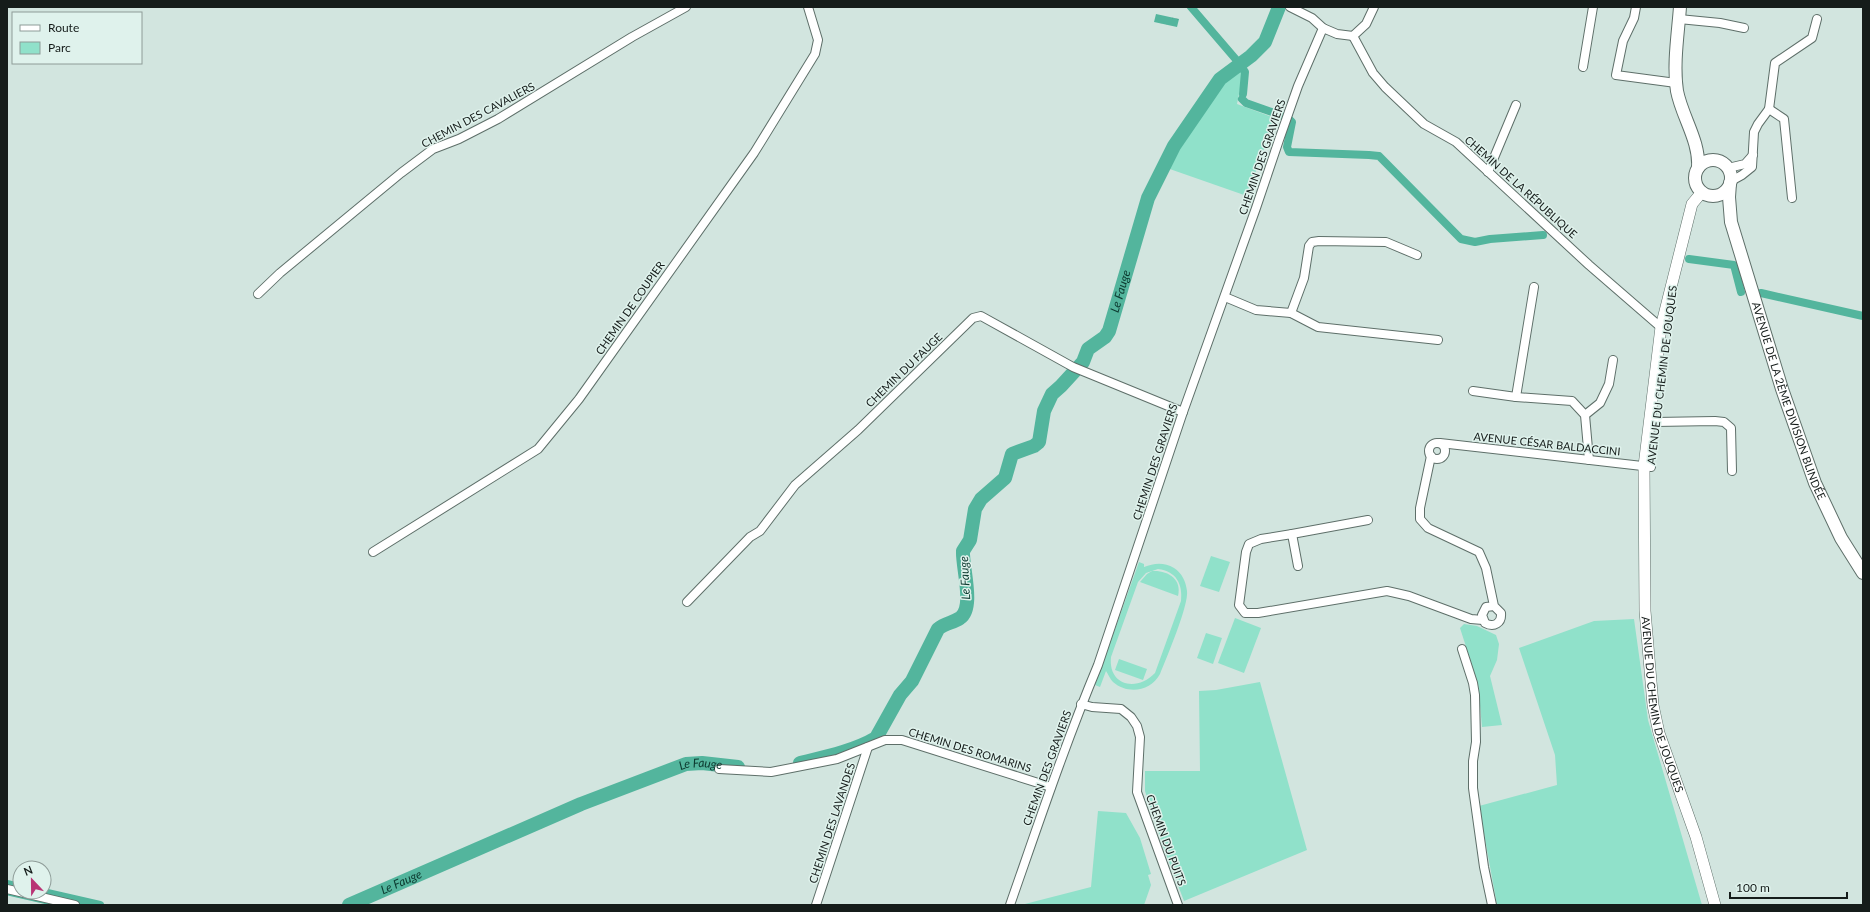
<svg xmlns="http://www.w3.org/2000/svg" width="1870" height="912" font-family="Lato,sans-serif">
  <style>
    .green { fill: #90e1ca; fill-rule: evenodd }
    .water { fill: url(#water-ripples) }
    .lines { fill: none; stroke-linecap: round; stroke-linejoin: round }
    .stream { stroke: #53b59d; stroke-width: 2.5 }
    .canal { stroke: #53b59d; stroke-width: 8 }
    .river { stroke: #53b59d; stroke-width: 14 }
    .street-casing { stroke: #5e6f69; stroke-width: 10 }
    .secondary-casing { stroke: #5e6f69; stroke-width: 12 }
    .primary-casing { stroke: #5e6f69; stroke-width: 14 }
    .street { stroke: #fff; stroke-width: 8 }
    .secondary { stroke: #fff; stroke-width: 11 }
    .primary { stroke: #fff; stroke-width: 12 }
    .labels { text-anchor: middle; stroke-width: 3; stroke-linejoin: round; paint-order: stroke }
    .street-label { font-size: 11px; fill: #151c1a; stroke: #dff2ec }
    .water-label { font-size: 12px; font-style: italic; fill: #0c392f; stroke: #dff2ec }
  </style>
  <defs>
    <pattern id="water-ripples" width="26" height="14" patternUnits="userSpaceOnUse"><rect width="26" height="14" fill="#53b59d"/><path d="M2 4q2-2 4 0t4 0M15 11q2-2 4 0t4 0" fill="none" stroke="#44927f"/></pattern>
  </defs>
  <rect width="100%" height="100%" fill="#d2e5df"/>
  <!-- green -->
  <g class="green">
    <path d="M 1239,67 L 1243,74 L 1237,104 L 1275,118 L 1247,196 L 1164,167 L 1178,139 L 1219,81 Z"/>
    <path d="M 1211,556 L 1230,562 L 1219,592 L 1200,586 Z"/>
    <path d="M 1139,562 L 1144,564 L 1144,567 C 1154,563 1164,562 1174,568 C 1182,573 1186,582 1187,591 C 1189,605 1166,659 1160,674 C 1151,691 1128,695 1113,682 C 1110,679 1108,674 1106,671 L 1100,687 L 1095,685 ZM 1158,569 C 1176,571 1183,584 1181,601 L 1155,673 C 1137,692 1108,686 1111,657 L 1138,582 L 1146,573 Z"/>
    <path d="M 1152,571 C 1168,570 1182,579 1178,596 L 1140,582 L 1147,574 Z"/>
    <path d="M 1235,618 L 1261,628 L 1244,673 L 1218,663 Z"/>
    <path d="M 1634,619 L 1648,720 L 1702,905 L 1497,905 L 1479,806 L 1557,785 L 1555,755 L 1519,648 L 1594,621 Z"/>
    <path d="M 1464,624 L 1477,626 L 1496,635 L 1499,644 L 1497,660 L 1490,676 L 1502,725 L 1482,727 L 1478,684 L 1460,628 Z"/>
    <path d="M 1206,633 L 1222,638 L 1213,664 L 1197,658 Z"/>
    <path d="M 1119,659 L 1147,669 L 1143,680 L 1115,670 Z"/>
    <path d="M 1260,682 L 1307,850 L 1184,901 L 1163,846 L 1145,791 L 1145,771 L 1200,771 L 1199,691 L 1216,690 Z"/>
    <path d="M 1098,811 L 1126,813 L 1140,838 L 1151,874 L 1148,875 L 1151,885 L 1144,905 L 1021,905 L 1091,887 Z"/>
  </g>
  <!-- water -->
  <path class="water" d="M 1156,14 L 1179,19 L 1177,27 L 1154,22 Z"/>
  <g class="lines">
    <!-- stream -->
    <path class="stream" d="M 7,894 L 55,905"/>
    <!-- canal -->
    <g class="canal">
      <path d="M 1191,7 L 1239,63"/>
      <path d="M 1241,66 L 1245,72 L 1243,94"/>
      <path d="M 1242,99 L 1246,103 L 1283,116"/>
      <path d="M 1289,119 L 1292,122 L 1287,147 L 1289,152 L 1369,155 L 1379,156 L 1461,239 L 1475,242 L 1490,239 L 1543,235"/>
      <path d="M 1689,259 L 1734,265 L 1741,292"/>
      <path d="M 1761,293 L 1863,316"/>
      <path d="M 7,884 L 20,887"/>
      <path d="M 43,892 L 100,905"/>
    </g>
    <!-- river -->
    <g class="river">
      <path id="s1" d="M 800,763 C 825,757 854,751 876,738 L 900,695 L 912,681 L 938,629 C 945,623 953,623 960,618 C 975,608 962,567 963,551 L 970,540 L 975,509 L 981,499 L 1005,478 L 1012,454 L 1034,446 L 1039,442 L 1044,411 L 1052,394 L 1061,386 L 1083,362 L 1088,349 L 1105,337 L 1109,331 L 1148,198 L 1174,146 L 1220,79 L 1251,56 L 1265,42 L 1279,7"/>
      <path id="s2" d="M 349,905 L 581,804 L 686,764 L 702,763 L 738,767"/>
    </g>
    <!-- street casing -->
    <g class="street-casing">
      <g id="street">
        <path d="M 1290,7 L 1312,18 L 1323,28 L 1337,34 L 1353,36"/>
        <path d="M 1636,7 L 1634,18 L 1623,41 L 1616,75 L 1676,83"/>
        <path d="M 1679,19 L 1720,23 L 1744,28"/>
        <path d="M 1353,36 L 1373,73 L 1385,87 L 1424,124 L 1456,142 L 1589,265 L 1664,330"/>
        <path d="M 1353,36 L 1366,24 L 1374,7"/>
        <path d="M 1583,67 L 1593,7"/>
        <path d="M 1769,109 L 1784,119 L 1792,198"/>
        <path d="M 1728,168 L 1745,164 L 1753,155"/>
        <path d="M 1488,172 L 1516,105"/>
        <path d="M 1731,181 L 1742,175 L 1752,167 L 1754,132 L 1758,124 L 1769,109 L 1775,63 L 1812,38 L 1817,19"/>
        <path d="M 258,294 L 280,273 L 401,173 L 433,149 L 459,139 L 498,119 L 632,37 L 686,7"/>
        <path d="M 1225,297 L 1256,310 L 1291,313 L 1318,327 L 1438,340"/>
        <path d="M 1291,313 L 1304,278 L 1309,246 L 1312,242 L 1319,241 L 1386,242 L 1417,255"/>
        <path d="M 1473,391 L 1516,397 L 1572,401 L 1585,415 L 1589,460"/>
        <path d="M 1516,397 L 1534,287"/>
        <path d="M 1585,415 L 1600,403 L 1609,384 L 1613,360"/>
        <path d="M 1655,422 L 1715,421 L 1724,422 L 1731,428 L 1732,471"/>
        <path d="M 1440,443 L 1651,467"/>
        <circle cx="1437" cy="451" r="8"/>
        <path d="M 1431,456 L 1420,508 L 1420,519 L 1428,528 L 1479,552 L 1486,568 L 1494,606 L 1501,613 C 1502,623 1494,628 1485,623 L 1482,615 L 1486,607 L 1494,606"/>
        <path d="M 1292,534 L 1368,520"/>
        <path d="M 373,552 L 538,449 L 579,399 L 754,153 L 815,54 L 818,40 L 808,7"/>
        <path d="M 1298,566 L 1292,534 L 1261,539 L 1249,544 L 1246,552 L 1239,605 L 1245,613 L 1258,613 L 1387,591 L 1409,596 L 1471,619 L 1483,620"/>
        <path d="M 687,602 L 750,537 L 760,531 L 795,485 L 858,430 L 973,318 L 981,316 L 1073,367 L 1183,412"/>
        <path d="M 1462,649 L 1473,683 L 1475,695 L 1476,742 L 1473,761 L 1473,788 L 1484,867 L 1492,905"/>
        <path d="M 1081,704 L 1092,707 L 1121,709 L 1131,717 L 1137,726 L 1140,737 L 1137,792 L 1178,905"/>
        <path d="M 719,769 L 771,772 L 837,759 L 885,740 L 902,740 L 1051,787"/>
        <path d="M 7,889 L 75,905"/>
        <path d="M 816,905 L 868,747"/>
        <path d="M 1010,905 C 1038,825 1065,744 1098,665 L 1183,412 L 1256,208 L 1279,140 L 1298,86 L 1323,28"/>
      </g>
    </g>
    <!-- secondary casing -->
    <g class="secondary-casing">
      <g id="secondary">
        <path id="s3" d="M 1702,192 L 1692,204 L 1661,327 L 1644,466 L 1645,611 L 1653,705 L 1659,733 L 1696,837 L 1715,905"/>
      </g>
    </g>
    <!-- primary casing -->
    <g class="primary-casing">
      <g id="primary">
        <path d="M 1680,7 C 1678,34 1673,64 1677,91 C 1682,117 1700,141 1698,168"/>
        <circle cx="1713" cy="178" r="18"/>
        <path id="s4" d="M 1730,183 L 1729,197 L 1731,222 L 1782,389 L 1815,483 L 1841,538 L 1863,573"/>
      </g>
    </g>
    <!-- street -->
    <use href="#street" class="street"/>
    <!-- secondary -->
    <use href="#secondary" class="secondary"/>
    <!-- primary -->
    <use href="#primary" class="primary"/>
  </g>
  <g class="labels">
    <!-- street labels -->
    <g class="street-label">
      <text transform="translate(478 115) rotate(-28)" y="4">CHEMIN DES CAVALIERS</text>
      <text transform="translate(1262 157) rotate(-71)" y="4">CHEMIN DES GRAVIERS</text>
      <text transform="translate(1521 187) rotate(42)" y="4">CHEMIN DE LA RÉPUBLIQUE</text>
      <text transform="translate(630 308) rotate(-55)" y="4">CHEMIN DE COUPIER</text>
      <text transform="translate(904 370) rotate(-44)" y="4">CHEMIN DU FAUGE</text>
      <text transform="translate(1662 375) rotate(-83)" y="4">AVENUE DU CHEMIN DE JOUQUES</text>
      <text dy="4" stroke="none"><textPath href="#s4" startOffset="227">AVENUE DE LA 2ÈME DIVISION BLINDÉE</textPath></text>
      <text transform="translate(1547 444) rotate(6)" y="4">AVENUE CÉSAR BALDACCINI</text>
      <text transform="translate(1155 462) rotate(-72)" y="4">CHEMIN DES GRAVIERS</text>
      <text dy="4" stroke="none"><textPath href="#s3" startOffset="523">AVENUE DU CHEMIN DE JOUQUES</textPath></text>
      <text transform="translate(970 750) rotate(17)" y="4">CHEMIN DES ROMARINS</text>
      <text transform="translate(1047 768) rotate(-70)" y="4">CHEMIN DES GRAVIERS</text>
      <text transform="translate(832 823) rotate(-72)" y="4">CHEMIN DES LAVANDES</text>
      <text transform="translate(1166 840) rotate(70)" y="4">CHEMIN DU PUITS</text>
    </g>
    <!-- water labels -->
    <g class="water-label">
      <text dy="4" stroke="none"><textPath href="#s1" startOffset="621">Le Fauge</textPath></text>
      <text transform="translate(965 578) rotate(-93)" y="4">Le Fauge</text>
      <text dy="4" stroke="none"><textPath href="#s2" startOffset="380">Le Fauge</textPath></text>
      <text dy="4" stroke="none"><textPath href="#s2" startOffset="57">Le Fauge</textPath></text>
    </g>
  </g>
  <!-- border -->
  <rect width="1870" height="912" fill="none" stroke="#151c1a" stroke-width="16"/>
  <!-- legend -->
  <rect x="12" y="12" width="130" height="52" fill="#dff2ec" stroke="#8e9c98"/>
  <rect x="20" y="25" width="20" height="6" fill="#ffffff" stroke="#8e9c98"/>
  <text x="48" y="32" font-size="12" fill="#151c1a">Route</text>
  <rect x="20" y="42" width="20" height="12" fill="#90e1ca" stroke="#8e9c98"/>
  <text x="48" y="52" font-size="12" fill="#151c1a">Parc</text>
  <!-- north arrow -->
  <g transform="translate(32 880) rotate(338)"><circle r="19" fill="#dff2ec" stroke="#8e9c98"/>
  <path d="M0-3L7 15L0 10L-7 15Z" fill="#b93375"/>
  <text y="-6" font-size="11" font-weight="bold" text-anchor="middle" fill="#151c1a">N</text>
  </g>
  <!-- scale -->
  <path d="M1730 892v6h117v-6" fill="none" stroke="#151c1a" stroke-width="2"/>
  <text x="1736" y="892" font-size="12" fill="#151c1a" stroke="#dff2ec" stroke-width="3" paint-order="stroke">100 m</text>
</svg>
